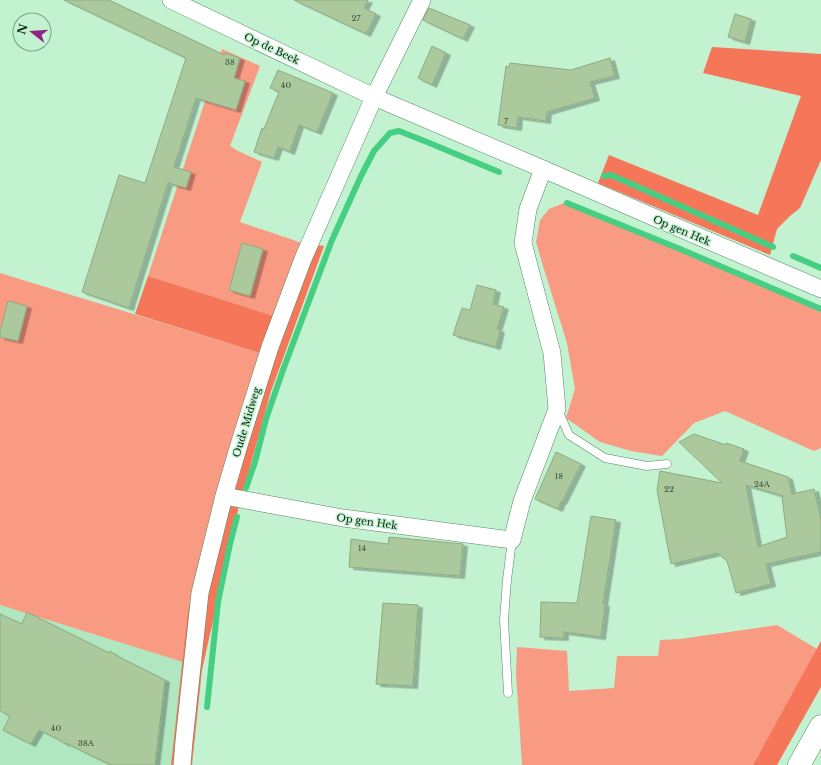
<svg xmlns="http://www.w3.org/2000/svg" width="821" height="765" font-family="'Libre Baskerville',serif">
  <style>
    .built { fill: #b0e7c1 }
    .green { fill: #f99a83 }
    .forest { fill: #f57658 }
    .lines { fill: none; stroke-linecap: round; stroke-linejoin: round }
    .stream { stroke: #46cf82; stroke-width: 6 }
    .building { fill: #acc89d; stroke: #8faa80; fill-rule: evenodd; filter: url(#shadow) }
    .service-casing { stroke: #5a8668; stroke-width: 9 }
    .minor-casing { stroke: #5a8668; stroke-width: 18 }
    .motorway-casing { stroke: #5a8668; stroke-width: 23 }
    .service { stroke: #fff; stroke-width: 8 }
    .minor { stroke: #fff; stroke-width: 17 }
    .motorway { stroke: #fff; stroke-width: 22 }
    .labels { text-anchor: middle; stroke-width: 3; stroke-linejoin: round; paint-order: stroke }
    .number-label { font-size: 8px; fill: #384d39 }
    .street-label { font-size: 10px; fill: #112418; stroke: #c2f2d0 }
  </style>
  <defs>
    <filter id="shadow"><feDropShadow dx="4.5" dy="2.5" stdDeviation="0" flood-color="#0004"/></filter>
  </defs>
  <rect width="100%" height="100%" fill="#c2f2d0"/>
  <!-- built -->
  <path class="built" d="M 0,605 L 183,662 L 171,765 L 0,765 Z"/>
  <!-- green -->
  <g class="green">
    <path d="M 222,49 L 260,66 L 230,146 L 238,151 L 262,162 L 240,222 L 302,243 L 274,316 L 148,276 Z"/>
    <path d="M 564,203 L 640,231 L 821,307 L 821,448 L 814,451 L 725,411 L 694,423 L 662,456 L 631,451 L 600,442 L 566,418 L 575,389 L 567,343 L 543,266 L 536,242 L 540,220 L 549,209 Z"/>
    <path d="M 0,273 L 260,353 L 220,479 L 188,610 L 183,662 L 0,605 Z"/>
    <path d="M 777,625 L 817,649 L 753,765 L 522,765 L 516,673 L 517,647 L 567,651 L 569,691 L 614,688 L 617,656 L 658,656 L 660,640 L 680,639 Z"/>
  </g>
  <!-- forest -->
  <g class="forest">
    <path d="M 712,47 L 821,54 L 821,160 L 800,208 L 790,216 L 777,229 L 770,255 L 605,186 L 598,183 L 609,155 L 758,215 L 801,96 L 703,73 Z"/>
    <path d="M 302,243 L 324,246 L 271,391 L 237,514 L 202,670 L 192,765 L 171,765 L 188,610 L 220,479 L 260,353 L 135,314 L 148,276 L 274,316 Z"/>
    <path d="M 821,641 L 821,687 L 777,765 L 753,765 Z"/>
  </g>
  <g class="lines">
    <!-- stream -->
    <g class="stream">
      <path d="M 604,176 L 611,175 L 773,247"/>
      <path d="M 567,203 L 680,249 L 821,309"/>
      <path d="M 793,256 L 821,268"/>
      <path d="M 246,488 L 255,462 L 266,419 L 283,370 L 332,240 L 361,176 L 374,151 L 390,133 L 399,131 L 427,142 L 499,172"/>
      <path d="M 207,707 L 218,602 L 230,544 L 237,517"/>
    </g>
  </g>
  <!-- building -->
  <g class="building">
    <path d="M 64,0 L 109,0 L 224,55 L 225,53 L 240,58 L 234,78 L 245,81 L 236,110 L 196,98 L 174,167 L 191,172 L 186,188 L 168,183 L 129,308 L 82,292 L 119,175 L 145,183 L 186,58 Z"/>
    <path d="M 294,0 L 368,0 L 364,8 L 376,14 L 366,34 Z"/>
    <path d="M 429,8 L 470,25 L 463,39 L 423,20 Z"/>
    <path d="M 735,14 L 751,19 L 745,42 L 728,37 Z"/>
    <path d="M 432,46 L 446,53 L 432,85 L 418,78 Z"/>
    <path d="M 610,58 L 615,76 L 590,82 L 595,98 L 547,112 L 546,121 L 518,117 L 517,128 L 498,125 L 506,66 L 509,67 L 510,63 L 571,70 Z"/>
    <path d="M 278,70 L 333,93 L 317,132 L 299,125 L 290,152 L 278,147 L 274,158 L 254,152 L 262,128 L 264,129 L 279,92 L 270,88 Z"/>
    <path d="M 242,243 L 263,249 L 250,296 L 229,290 Z"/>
    <path d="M 477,285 L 496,290 L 493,304 L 504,307 L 497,329 L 500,330 L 496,347 L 453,335 L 462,308 L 470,310 Z"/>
    <path d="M 8,301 L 27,306 L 18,341 L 0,337 L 0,331 Z"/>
    <path d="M 694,434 L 726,445 L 726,443 L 744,449 L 740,461 L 788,477 L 792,494 L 814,489 L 821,519 L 821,552 L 766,564 L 771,584 L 736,593 L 727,561 L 717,553 L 671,564 L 657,490 L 660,471 L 722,483 L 679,442 ZM 746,485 L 783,496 L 782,497 L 787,537 L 758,547 Z"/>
    <path d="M 556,452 L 581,464 L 562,502 L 561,502 L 558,509 L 535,499 Z"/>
    <path d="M 591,516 L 616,520 L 603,604 L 605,604 L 601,637 L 564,632 L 564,638 L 540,637 L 541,602 L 577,603 Z"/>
    <path d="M 389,537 L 463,544 L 460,576 L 349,567 L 351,539 L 388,544 Z"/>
    <path d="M 383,603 L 418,605 L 413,686 L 376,684 Z"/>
    <path d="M 27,612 L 109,653 L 110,651 L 119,657 L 165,680 L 155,765 L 111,765 L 66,743 L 65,744 L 56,738 L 39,730 L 31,744 L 3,730 L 10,716 L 0,711 L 0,614 L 22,624 Z"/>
  </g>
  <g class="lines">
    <!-- service casing -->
    <g class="service-casing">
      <g id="service">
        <path d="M 558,410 L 569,435 L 605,458 L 647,466 L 667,464"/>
        <path d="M 508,693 L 504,620 L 507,580 L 512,540"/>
      </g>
    </g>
    <!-- minor casing -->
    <g class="minor-casing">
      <g id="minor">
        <path d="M 171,0 L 374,97 L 543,169 L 651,216 L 821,289"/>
        <path d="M 224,496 L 343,518 L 512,540 L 522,501 L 557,409 L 552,353 L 523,243 L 528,209 L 543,169"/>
        <path d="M 182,765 L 184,741 L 200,593 L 224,496 L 239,445 L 270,347 L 303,259 L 374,97 L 422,0"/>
      </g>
    </g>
    <!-- motorway casing -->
    <g class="motorway-casing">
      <path id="motorway" d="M 799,765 L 821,726"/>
    </g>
    <!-- service -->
    <use href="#service" class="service"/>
    <!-- minor -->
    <use href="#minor" class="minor"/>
    <!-- motorway -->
    <use href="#motorway" class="motorway"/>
  </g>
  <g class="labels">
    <!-- number labels -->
    <g class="number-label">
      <text x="356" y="21">27</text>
      <text x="230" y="65">38</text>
      <text x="286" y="88">40</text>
      <text x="506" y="124">7</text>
      <text x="559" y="479">18</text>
      <text x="762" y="487">24A</text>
      <text x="669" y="492">22</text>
      <text x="362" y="551">14</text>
      <text x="56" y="731">40</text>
      <text x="86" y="746">38A</text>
    </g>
    <!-- street labels -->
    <g class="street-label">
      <text transform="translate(272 48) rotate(25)" y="4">Op de Beek</text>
      <text transform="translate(682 230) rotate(23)" y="4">Op gen Hek</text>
      <text transform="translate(246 422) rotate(-73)" y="4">Oude Midweg</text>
      <text transform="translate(367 521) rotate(8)" y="4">Op gen Hek</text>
    </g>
  </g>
  <!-- north arrow -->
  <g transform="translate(32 32) rotate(287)"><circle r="19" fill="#c2f2d0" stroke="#7ba086"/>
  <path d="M0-3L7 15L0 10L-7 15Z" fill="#932384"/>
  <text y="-6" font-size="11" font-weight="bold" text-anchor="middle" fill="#112418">N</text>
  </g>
</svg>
